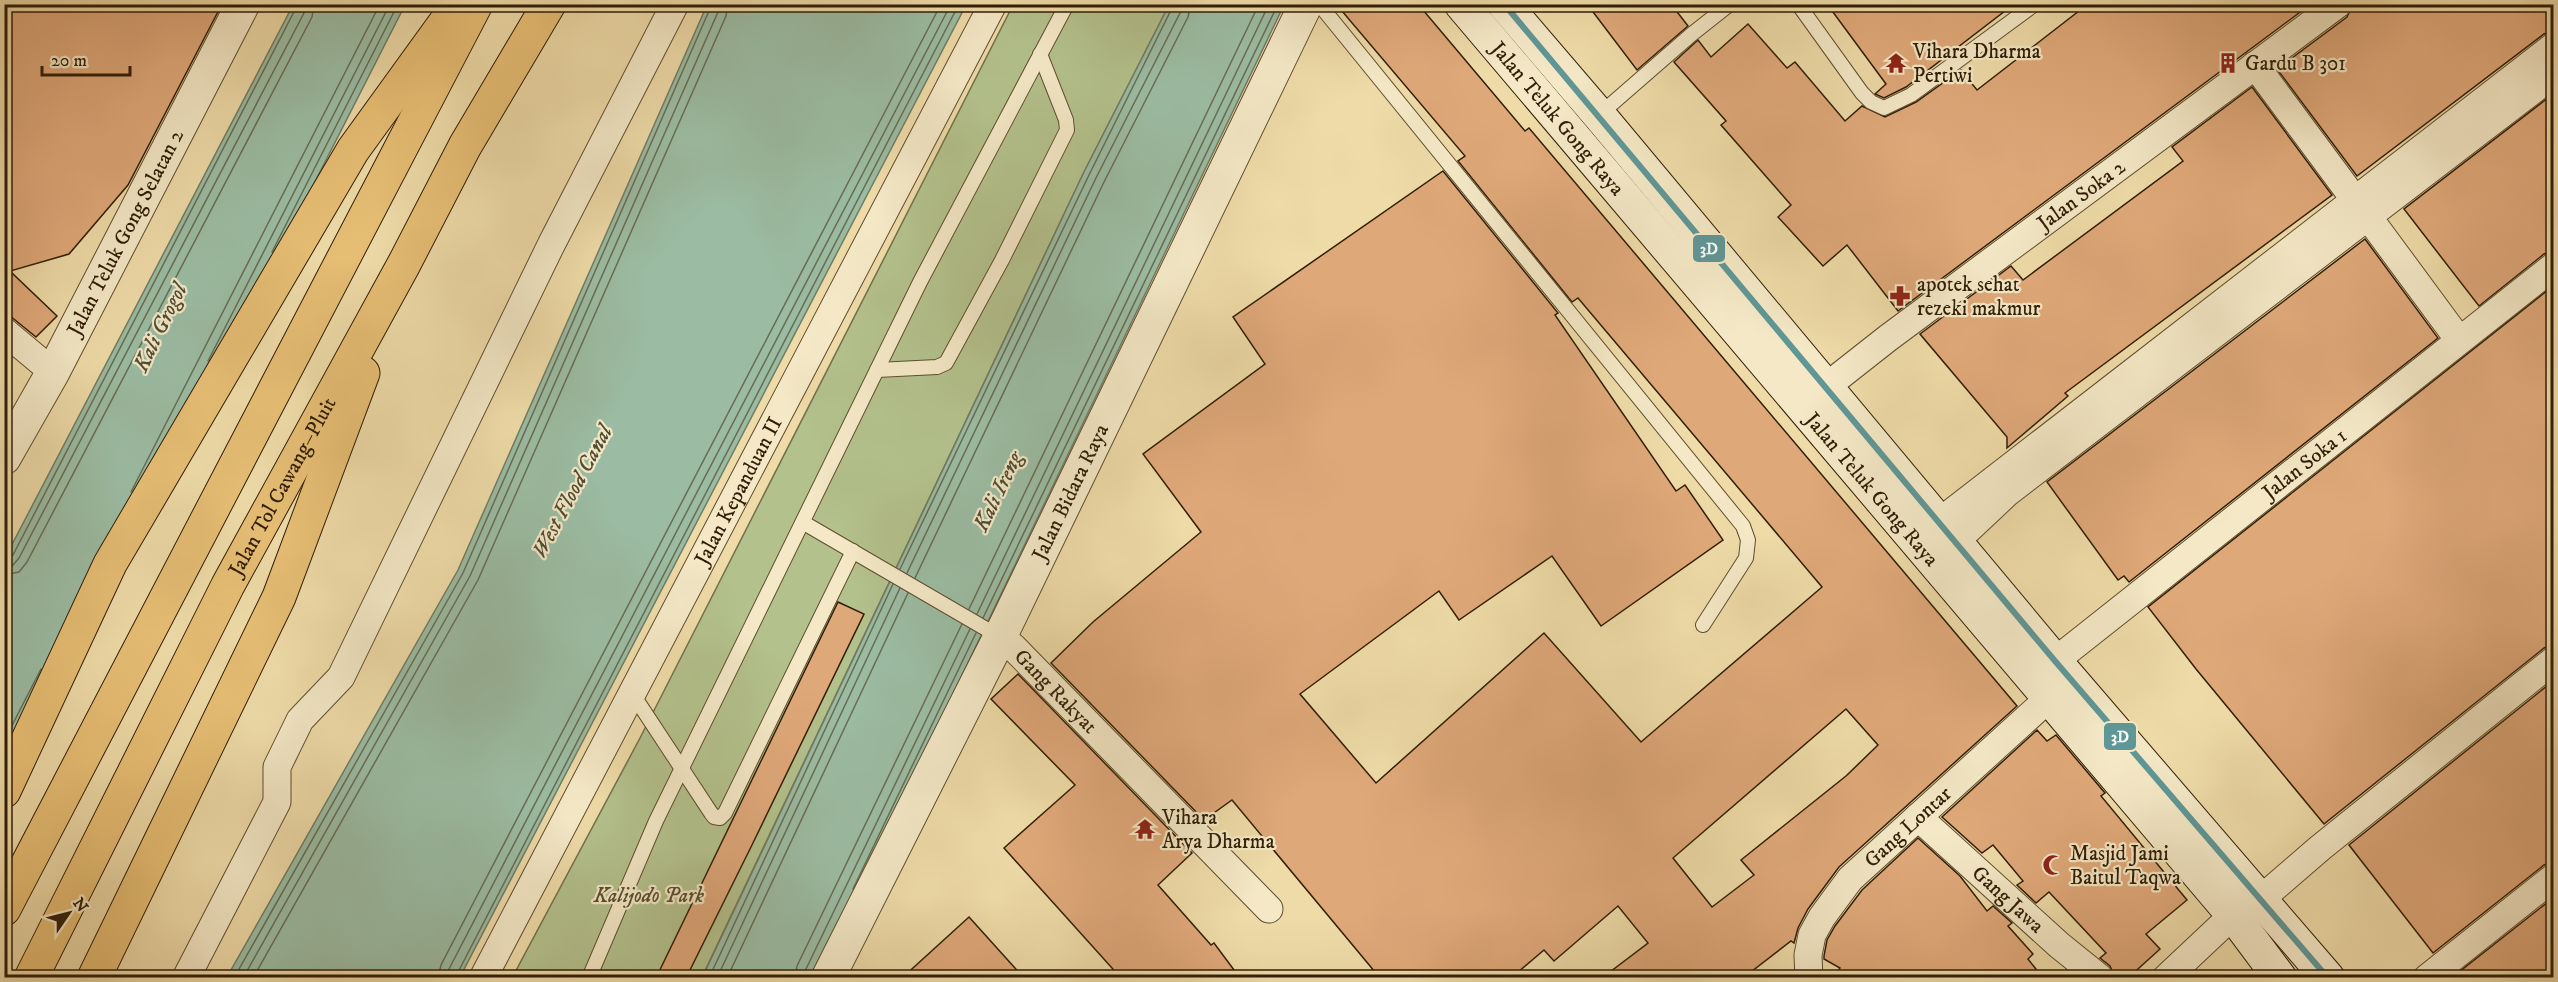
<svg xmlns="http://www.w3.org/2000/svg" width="2558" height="982" font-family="'IM FELL DW Pica',serif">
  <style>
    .green { fill: #b3c18c; stroke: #727049; stroke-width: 1.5 }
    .water { fill: #9bbca3; stroke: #707d64; stroke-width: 1.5 }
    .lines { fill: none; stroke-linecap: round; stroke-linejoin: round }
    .shore { stroke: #666d54; stroke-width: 1.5 }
    .building { fill: #dfa879; stroke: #301e06; stroke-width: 1.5; fill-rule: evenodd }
    .service-casing { stroke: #604d2e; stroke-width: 16 }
    .minor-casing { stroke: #604d2e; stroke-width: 29 }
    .tertiary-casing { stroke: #604d2e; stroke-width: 35 }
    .secondary-casing { stroke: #301e06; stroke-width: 35 }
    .motorway-casing { stroke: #301e06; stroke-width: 35 }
    .service { stroke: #f4e8c6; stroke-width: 14 }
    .minor { stroke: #f4e8c6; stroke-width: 27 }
    .tertiary { stroke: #f4e8c6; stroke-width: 33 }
    .secondary { stroke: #f4e8c6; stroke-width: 33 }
    .motorway { stroke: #e7be74; stroke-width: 33 }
    .bus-1-casing { stroke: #f4e8c6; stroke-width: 10 }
    .bus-1 { stroke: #5f9797; stroke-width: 6 }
    .labels { text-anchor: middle; stroke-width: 4.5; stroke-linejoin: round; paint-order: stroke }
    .poi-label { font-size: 21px; fill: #301e06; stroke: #f4e8c6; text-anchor: start }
    .street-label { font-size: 21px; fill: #301e06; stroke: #f4e8c6 }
    .park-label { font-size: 21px; font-style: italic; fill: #574f2e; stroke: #f4e8c6 }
    .water-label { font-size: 22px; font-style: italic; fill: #504d35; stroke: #f4e8c6 }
    .line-badge { stroke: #f4e8c6; stroke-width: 2 }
    .badge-label { font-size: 16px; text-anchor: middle; font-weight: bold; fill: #fff }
  </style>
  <rect width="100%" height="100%" fill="#eedba8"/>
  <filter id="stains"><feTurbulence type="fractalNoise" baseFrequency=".00333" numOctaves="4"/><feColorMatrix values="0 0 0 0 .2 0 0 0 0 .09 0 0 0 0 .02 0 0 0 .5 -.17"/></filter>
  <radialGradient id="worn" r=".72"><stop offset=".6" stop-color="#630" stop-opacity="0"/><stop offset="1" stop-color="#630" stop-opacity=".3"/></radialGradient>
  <!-- green -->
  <path class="green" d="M 1013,5 L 1169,5 L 1084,172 L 702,977 L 512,978 L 640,738 Z"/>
  <!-- water -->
  <g class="water">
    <path d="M 293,5 L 405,5 L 5,790 L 5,558 Z"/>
    <path d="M 707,5 L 966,5 L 460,977 L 227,977 L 458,570 Z"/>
    <path d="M 1169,5 L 1284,5 L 817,977 L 702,978 L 1084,172 Z"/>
  </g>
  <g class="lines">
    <!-- shore -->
    <g class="shore">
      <path d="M 272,252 L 398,4"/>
      <path d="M 208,361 L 390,4"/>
      <path d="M 131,492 L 380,4"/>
      <path d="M 4,559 L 13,555 L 298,4"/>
      <path d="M 4,566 L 13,565 L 19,558 L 304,13 L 305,4"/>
      <path d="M 900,569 L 1089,175 L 1174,4"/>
      <path d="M 907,573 L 1096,178 L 1180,13 L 1182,4"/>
      <path d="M 4,575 L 19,572 L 27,562 L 312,17 L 314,4"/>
      <path d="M 915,578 L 1104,182 L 1188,17 L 1191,4"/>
      <path d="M 969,609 L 1259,4"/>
      <path d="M 977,614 L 1269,4"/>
      <path d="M 983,618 L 1278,4"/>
      <path d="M 4,741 L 41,669"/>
      <path d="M 853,889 L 976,633"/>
      <path d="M 234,978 L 463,573 L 712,4"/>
      <path d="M 243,978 L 470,576 L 718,12 L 719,4"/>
      <path d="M 253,978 L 478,580 L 726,16 L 728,4"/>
      <path d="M 438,978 L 441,965 L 941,4"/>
      <path d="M 448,978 L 449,969 L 951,4"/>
      <path d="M 455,978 L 959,4"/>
      <path d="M 709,978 L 893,584"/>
      <path d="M 717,978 L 900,588"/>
      <path d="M 727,978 L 908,593"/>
      <path d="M 795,978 L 797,966 L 962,624"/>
      <path d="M 804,978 L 806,969 L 970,629"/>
    </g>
  </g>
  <!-- building -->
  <g class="building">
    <path d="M 4,4 L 222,4 L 128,185 L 69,254 L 10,271 L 57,316 L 36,337 L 4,311 Z"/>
    <path d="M 1336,4 L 1418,4 L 1525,131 L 1529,128 L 2017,706 L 1839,867 L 1808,909 L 1798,928 L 1794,943 L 1791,941 L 1743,978 L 1602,978 L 1648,943 L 1618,906 L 1554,961 L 1544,950 L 1511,978 L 1380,978 L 1232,800 L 1204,820 L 1051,663 L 1093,622 L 1201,532 L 1143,454 L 1265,364 L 1233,317 L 1443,171 L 1558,313 L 1555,315 L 1676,491 L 1685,485 L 1723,540 L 1601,626 L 1552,556 L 1459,620 L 1439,591 L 1300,694 L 1376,783 L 1544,633 L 1641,742 L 1822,587 L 1578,298 L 1572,302 L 1458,161 L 1465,156 ZM 1846,709 L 1878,745 L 1846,776 L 1741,860 L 1754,875 L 1712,907 L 1673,858 Z"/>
    <path d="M 1587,4 L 1671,4 L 1688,26 L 1637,70 Z"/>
    <path d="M 1827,4 L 2014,4 L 1906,87 L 1884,98 L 1875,94 L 1886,84 Z"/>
    <path d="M 2088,4 L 2311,4 L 1898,311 L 1847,245 L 1823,266 L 1778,217 L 1791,205 L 1721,125 L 1726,121 L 1674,62 L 1698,40 L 1711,57 L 1748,24 L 1787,68 L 1795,62 L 1845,121 L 1862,106 L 1885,117 L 1916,102 L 1961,70 L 1977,90 Z"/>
    <path d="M 2353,4 L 2553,4 L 2553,31 L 2544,34 L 2357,176 L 2277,69 L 2347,17 Z"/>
    <path d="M 2252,87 L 2332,195 L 2065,393 L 2068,396 L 2007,448 L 2007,437 L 1920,334 L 2011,266 L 2023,280 L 2183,161 L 2172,147 Z"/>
    <path d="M 2553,94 L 2553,251 L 2544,254 L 2479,306 L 2404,209 Z"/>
    <path d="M 2365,239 L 2438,338 L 2129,582 L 2124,576 L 2118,580 L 2047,482 Z"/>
    <path d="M 2553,286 L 2553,645 L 2544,648 L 2324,824 L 2196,669 L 2148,607 Z"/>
    <path d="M 838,602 L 864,614 L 751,847 L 686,978 L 656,978 Z"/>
    <path d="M 1018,674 L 1192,853 L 1158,885 L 1211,945 L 1214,943 L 1240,978 L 1121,978 L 1004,848 L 1075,785 L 991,699 Z"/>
    <path d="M 2553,681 L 2553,862 L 2544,865 L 2433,953 L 2349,845 Z"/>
    <path d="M 2037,730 L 2047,741 L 2056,735 L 2105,793 L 2101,796 L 2187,900 L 2146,934 L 2160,949 L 2128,978 L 2115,978 L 2110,966 L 2100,958 L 2106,953 L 2049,892 L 2036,903 L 2017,885 L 2023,881 L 1993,845 L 1982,853 L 1942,817 Z"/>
    <path d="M 1918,838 L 1960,876 L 1987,911 L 1993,906 L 2012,923 L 2008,926 L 2033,954 L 2028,959 L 2043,978 L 1833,978 L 1840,968 L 1824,959 L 1824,956 L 1827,940 L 1835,926 L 1862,890 Z"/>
    <path d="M 2553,898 L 2553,978 L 2455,978 L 2454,976 Z"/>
    <path d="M 969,917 L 1024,978 L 902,978 Z"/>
  </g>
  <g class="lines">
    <!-- service casing -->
    <g class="service-casing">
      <g id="service">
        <path d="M 1319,4 L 1743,526 L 1748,540 L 1746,558 L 1703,625"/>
        <path d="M 1798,4 L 1862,93 L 1871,102 L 1884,108 L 1911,95 L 2035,4"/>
        <path d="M 1599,115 L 1692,34 L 1730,4"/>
        <path d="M 877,370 L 937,367 L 946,363 L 1002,260 L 1067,130 L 1066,120 L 1040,54"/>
        <path d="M 804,523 L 1000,637"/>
        <path d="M 632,693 L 711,813 L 714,817 L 720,818 L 725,813 L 853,551"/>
        <path d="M 589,978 L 656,821 L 920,282 L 1067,4"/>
      </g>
    </g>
    <!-- minor casing -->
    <g class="minor-casing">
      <g id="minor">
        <path d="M 2255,65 L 2355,200"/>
        <path d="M 2369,218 L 2459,340"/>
        <path d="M 4,331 L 53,372"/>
        <path id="s1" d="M 1827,386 L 1888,338 L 2338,4"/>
        <path d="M 1938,523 L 2554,46"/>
        <path d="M 1956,541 L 2007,493 L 2554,74"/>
        <path id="s2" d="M 1000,637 L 1013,647 L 1269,909"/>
        <path id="s3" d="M 2055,661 L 2554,266"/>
        <path id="s4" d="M 1918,817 L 2059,945 L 2100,978"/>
        <path d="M 2261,899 L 2320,848 L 2554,660"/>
        <path d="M 186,978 L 277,802 L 277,767 L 300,720 L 341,677 L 551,245 L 675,4"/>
        <path id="s5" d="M 483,978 L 993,4"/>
        <path id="s6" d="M 1809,978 L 1808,955 L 1812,935 L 1822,917 L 1850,879 L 2048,699"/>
        <path d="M 2166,978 L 2233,915"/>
        <path d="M 2427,978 L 2554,877"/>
      </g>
    </g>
    <!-- tertiary casing -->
    <g class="tertiary-casing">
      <g id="tertiary">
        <path id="s7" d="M 4,458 L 53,372 L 243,4"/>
        <path id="s8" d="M 828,978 L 1000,637 L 1306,4"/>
      </g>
    </g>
    <!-- secondary casing -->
    <g class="secondary-casing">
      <g id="secondary">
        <path id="s9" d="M 1461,4 L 2233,915 L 2280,978"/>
        <path d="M 1504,4 L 1599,115 L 2055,661 L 2328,978"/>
      </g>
    </g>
    <!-- motorway casing -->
    <g class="motorway-casing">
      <g id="motorway">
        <path d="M 4,791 L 110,564 L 353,150 L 455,9"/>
        <path d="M 4,909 L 476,4"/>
        <path id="s10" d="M 31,978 L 228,585 L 404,264 L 465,146 L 549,4"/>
        <path d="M 94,978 L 279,597 L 363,373"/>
      </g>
    </g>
    <!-- service -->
    <use href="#service" class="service"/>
    <!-- minor -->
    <use href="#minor" class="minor"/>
    <!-- tertiary -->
    <use href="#tertiary" class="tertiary"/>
    <!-- secondary -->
    <use href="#secondary" class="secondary"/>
    <!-- motorway -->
    <use href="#motorway" class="motorway"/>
    <!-- bus-1 casing -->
    <g class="bus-1-casing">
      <path id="bus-1" d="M 1504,4 L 2055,661 L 2328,978"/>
    </g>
    <!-- bus-1 -->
    <use href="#bus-1" class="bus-1"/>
  </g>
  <!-- icons -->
  <defs>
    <g id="temple-bare" transform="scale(1.62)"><path d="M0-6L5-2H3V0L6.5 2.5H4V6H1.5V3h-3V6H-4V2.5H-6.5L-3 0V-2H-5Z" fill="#8f2418" stroke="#f4e8c6" stroke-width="2.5" paint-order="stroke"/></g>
    <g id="building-bare" transform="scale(1.62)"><path d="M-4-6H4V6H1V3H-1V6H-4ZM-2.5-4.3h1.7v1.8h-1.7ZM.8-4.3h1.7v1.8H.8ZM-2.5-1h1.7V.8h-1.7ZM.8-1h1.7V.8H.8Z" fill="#8f2418" stroke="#f4e8c6" stroke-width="2.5" paint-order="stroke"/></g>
    <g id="pharmacy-bare" transform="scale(1.62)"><path d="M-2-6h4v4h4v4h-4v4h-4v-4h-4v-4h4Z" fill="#8f2418" stroke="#f4e8c6" stroke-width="2.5" paint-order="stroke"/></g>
    <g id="mosque-bare" transform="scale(1.62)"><path d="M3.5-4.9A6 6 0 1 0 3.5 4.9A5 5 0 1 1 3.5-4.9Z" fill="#8f2418" stroke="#f4e8c6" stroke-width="2.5" paint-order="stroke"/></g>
  </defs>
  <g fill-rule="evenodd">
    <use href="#temple-bare" x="1896" y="63"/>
    <use href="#building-bare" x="2228" y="63"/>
    <use href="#pharmacy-bare" x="1900" y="296"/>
    <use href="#temple-bare" x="1145" y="829"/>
    <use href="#mosque-bare" x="2053" y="865"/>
  </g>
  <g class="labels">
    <!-- poi labels -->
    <g class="poi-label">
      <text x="1913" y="58">Vihara Dharma<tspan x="1913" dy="24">Pertiwi</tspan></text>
      <text x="2245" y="70">Gardu B 301</text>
      <text x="1917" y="291">apotek sehat<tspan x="1917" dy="24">rezeki makmur</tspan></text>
      <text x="1162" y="824">Vihara<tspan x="1162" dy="24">Arya Dharma</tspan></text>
      <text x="2070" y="860">Masjid Jami<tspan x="2070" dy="24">Baitul Taqwa</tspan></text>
    </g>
    <!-- street labels -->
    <g class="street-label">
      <text dy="7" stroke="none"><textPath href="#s9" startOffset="150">Jalan Teluk Gong Raya</textPath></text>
      <text dy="7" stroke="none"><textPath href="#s1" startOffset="318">Jalan Soka 2</textPath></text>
      <text dy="7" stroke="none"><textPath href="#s7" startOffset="256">Jalan Teluk Gong Selatan 2</textPath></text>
      <text dy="7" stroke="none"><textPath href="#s3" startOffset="318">Jalan Soka 1</textPath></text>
      <text dy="7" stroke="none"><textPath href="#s10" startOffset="552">Jalan Tol Cawang–Pluit</textPath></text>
      <text dy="7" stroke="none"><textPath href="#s9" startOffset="636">Jalan Teluk Gong Raya</textPath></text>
      <text dy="7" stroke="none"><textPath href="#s5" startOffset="550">Jalan Kepanduan II</textPath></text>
      <text dy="7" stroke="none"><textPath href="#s8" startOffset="543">Jalan Bidara Raya</textPath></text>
      <text dy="7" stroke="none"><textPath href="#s2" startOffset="78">Gang Rakyat</textPath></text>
      <text dy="7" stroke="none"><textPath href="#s6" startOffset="189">Gang Lontar</textPath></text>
      <text dy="7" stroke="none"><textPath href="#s4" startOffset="122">Gang Jawa</textPath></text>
    </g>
    <!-- park labels -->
    <g class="park-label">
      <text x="649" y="902">Kalijodo Park</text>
    </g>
    <!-- water labels -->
    <g class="water-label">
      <text transform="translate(159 327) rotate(-64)" y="8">Kali Grogol</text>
      <text transform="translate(571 491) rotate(-62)" y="8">West Flood Canal</text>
      <text transform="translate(997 491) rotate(-64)" y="8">Kali Ireng</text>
    </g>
  </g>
  <g class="line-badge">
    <rect x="1692" y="234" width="34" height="29" rx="6" fill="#5f9797"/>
    <rect x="2103" y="722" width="34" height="29" rx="6" fill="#5f9797"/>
  </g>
  <g class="badge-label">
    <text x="1709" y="254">3D</text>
    <text x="2120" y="742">3D</text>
  </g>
  <!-- margin -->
  <rect width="2558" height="982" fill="none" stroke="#eedba8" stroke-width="24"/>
  <rect x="6" y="6" width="2546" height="970" fill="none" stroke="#301e06" stroke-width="3"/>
  <rect x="12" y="12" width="2534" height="958" fill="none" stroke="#301e06" stroke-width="1.5"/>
  <!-- north arrow -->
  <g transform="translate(69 913) rotate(55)" stroke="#f4e8c6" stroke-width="4.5" paint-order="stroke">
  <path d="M0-4.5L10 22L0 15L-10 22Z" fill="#301e06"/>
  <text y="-9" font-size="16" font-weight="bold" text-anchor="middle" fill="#301e06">N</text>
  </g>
  <!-- scale -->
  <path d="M42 66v9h88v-9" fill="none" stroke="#301e06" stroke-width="3"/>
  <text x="51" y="66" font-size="18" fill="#301e06" stroke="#f4e8c6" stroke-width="4.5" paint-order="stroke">20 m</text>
  <rect width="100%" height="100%" filter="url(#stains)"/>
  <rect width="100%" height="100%" fill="url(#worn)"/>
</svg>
